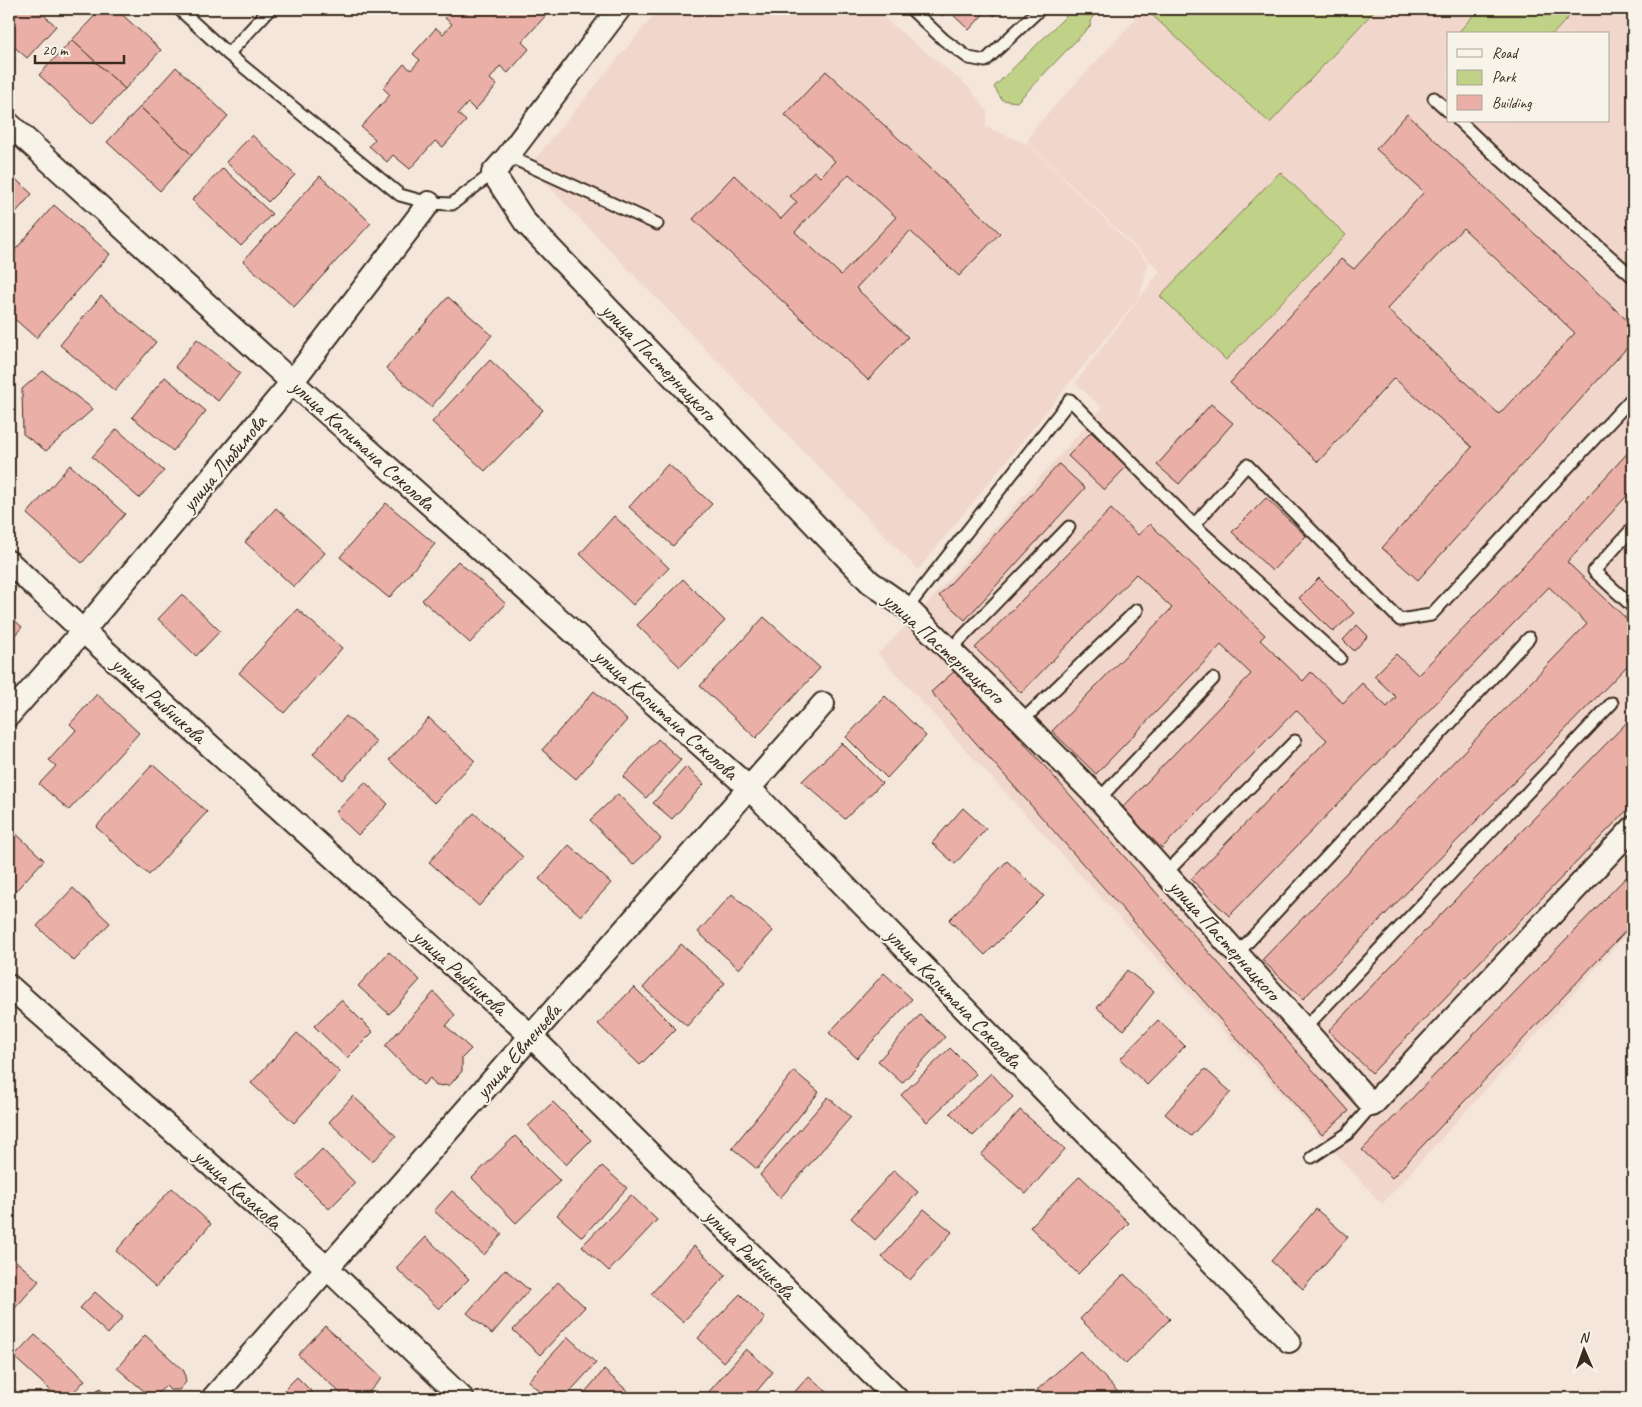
<svg xmlns="http://www.w3.org/2000/svg" width="1642" height="1407" font-family="Caveat,sans-serif">
  <style>
    .built { fill: #f1d6cc; fill-rule: evenodd }
    .green { fill: #c0d287; stroke: #7e7e52 }
    .building { fill: #eab0a8; stroke: #3b2a1e; fill-rule: evenodd }
    .lines { fill: none; stroke-linecap: round; stroke-linejoin: round }
    .service-casing { stroke: #3b2a1e; stroke-width: 15 }
    .minor-casing { stroke: #3b2a1e; stroke-width: 26 }
    .service { stroke: #f7f3e8; stroke-width: 11 }
    .minor { stroke: #f7f3e8; stroke-width: 22 }
    .labels { text-anchor: middle; stroke-width: 4; stroke-linejoin: round; paint-order: stroke }
    .street-label { font-size: 21px; fill: #3b2a1e; stroke: #f7f3e8 }
  </style>
  <rect width="100%" height="100%" fill="#f4e6db"/>
  <filter id="ink" filterUnits="userSpaceOnUse"><feTurbulence type="fractalNoise" baseFrequency=".02" numOctaves="2"/><feDisplacementMap in="SourceGraphic" scale="10" xChannelSelector="R" yChannelSelector="G"/><feConvolveMatrix kernelMatrix="1 2 1 2 8 2 1 2 1" color-interpolation-filters="sRGB"/></filter>
  <g filter="url(#ink)">
    <!-- built -->
    <g class="built">
      <path d="M 659,9 L 873,9 L 969,87 L 987,111 L 986,127 L 1028,144 L 1148,262 L 1140,296 L 918,570 L 529,166 Z"/>
      <path d="M 1137,9 L 1633,9 L 1633,927 L 1382,1204 L 878,654 L 915,617 L 1102,408 L 1075,383 L 1160,271 L 1027,142 L 1036,126 L 1134,21 ZM 1448,34 L 1608,34 L 1608,121 L 1448,121 Z"/>
    </g>
    <!-- green -->
    <g class="green">
      <path d="M 1073,9 L 1095,9 L 1090,26 L 1017,102 L 1002,100 L 994,87 Z"/>
      <path d="M 1158,9 L 1376,9 L 1270,123 L 1152,15 Z"/>
      <path d="M 1479,9 L 1576,9 L 1553,34 L 1457,34 Z"/>
      <path d="M 1280,172 L 1346,235 L 1226,360 L 1160,296 Z"/>
    </g>
    <!-- building -->
    <g class="building">
      <path d="M 9,9 L 37,9 L 56,26 L 27,58 L 9,42 Z"/>
      <path d="M 101,9 L 116,9 L 161,50 L 125,89 L 72,40 Z"/>
      <path d="M 453,9 L 544,9 L 548,13 L 522,42 L 529,49 L 508,73 L 500,66 L 490,79 L 497,85 L 475,110 L 468,103 L 458,114 L 466,121 L 443,147 L 435,141 L 410,169 L 393,155 L 387,162 L 369,146 L 375,139 L 361,127 L 390,95 L 383,88 L 404,64 L 411,70 L 420,60 L 413,54 L 436,28 L 443,34 L 452,24 L 445,18 Z"/>
      <path d="M 934,9 L 1001,9 L 994,16 L 988,9 L 969,30 L 948,10 L 942,16 Z"/>
      <path d="M 72,40 L 125,89 L 92,124 L 39,75 Z"/>
      <path d="M 176,67 L 228,116 L 192,155 L 140,107 Z"/>
      <path d="M 826,71 L 1000,233 L 959,276 L 910,231 L 856,288 L 908,337 L 868,380 L 693,219 L 734,175 L 781,219 L 797,202 L 790,196 L 814,171 L 820,177 L 835,161 L 785,115 ZM 849,174 L 896,217 L 841,275 L 795,232 Z"/>
      <path d="M 140,107 L 192,155 L 160,191 L 107,142 Z"/>
      <path d="M 1407,114 L 1633,326 L 1633,341 L 1418,580 L 1382,548 L 1472,447 L 1394,378 L 1318,462 L 1230,383 L 1341,259 L 1354,269 L 1424,192 L 1376,149 ZM 1463,228 L 1575,333 L 1499,414 L 1387,309 Z"/>
      <path d="M 252,135 L 295,175 L 268,202 L 226,162 Z"/>
      <path d="M 223,168 L 272,214 L 241,246 L 192,200 Z"/>
      <path d="M 9,173 L 32,194 L 9,220 Z"/>
      <path d="M 320,176 L 371,223 L 294,307 L 243,261 Z"/>
      <path d="M 54,205 L 110,254 L 36,338 L 9,314 L 9,257 Z"/>
      <path d="M 101,296 L 156,342 L 115,391 L 60,345 Z"/>
      <path d="M 448,297 L 492,335 L 431,407 L 386,368 Z"/>
      <path d="M 197,339 L 240,373 L 218,401 L 175,367 Z"/>
      <path d="M 490,360 L 543,410 L 485,471 L 432,422 Z"/>
      <path d="M 43,371 L 93,409 L 46,451 L 23,434 L 22,389 Z"/>
      <path d="M 165,377 L 206,411 L 173,451 L 132,417 Z"/>
      <path d="M 1211,404 L 1233,423 L 1179,484 L 1157,465 Z"/>
      <path d="M 117,429 L 164,471 L 139,498 L 92,457 Z"/>
      <path d="M 1091,432 L 1127,466 L 1104,490 L 1068,456 Z"/>
      <path d="M 1633,447 L 1633,489 L 1567,562 L 1633,625 L 1633,668 L 1629,664 L 1303,999 L 1262,960 L 1587,624 L 1549,587 L 1229,916 L 1191,879 L 1327,740 L 1296,710 L 1162,848 L 1121,809 L 1251,674 L 1221,645 L 1096,774 L 1052,731 L 1172,608 L 1136,574 L 1021,693 L 975,648 L 1111,509 L 1138,535 L 1150,524 L 1265,635 L 1260,640 L 1303,681 L 1311,672 L 1343,703 L 1362,683 L 1387,707 L 1396,697 L 1374,676 L 1396,654 L 1418,675 L 1546,542 Z"/>
      <path d="M 668,464 L 712,504 L 673,546 L 629,507 Z"/>
      <path d="M 1059,464 L 1085,488 L 965,620 L 939,596 Z"/>
      <path d="M 70,465 L 125,514 L 82,563 L 27,514 Z"/>
      <path d="M 1266,498 L 1306,536 L 1272,571 L 1232,532 Z"/>
      <path d="M 386,503 L 435,544 L 389,598 L 340,557 Z"/>
      <path d="M 276,508 L 325,553 L 294,587 L 245,542 Z"/>
      <path d="M 614,516 L 669,568 L 633,605 L 580,554 Z"/>
      <path d="M 458,561 L 506,604 L 470,643 L 422,600 Z"/>
      <path d="M 1319,578 L 1354,613 L 1333,632 L 1299,598 Z"/>
      <path d="M 683,579 L 725,621 L 680,667 L 637,625 Z"/>
      <path d="M 182,594 L 220,631 L 196,656 L 158,619 Z"/>
      <path d="M 297,609 L 342,648 L 284,713 L 239,673 Z"/>
      <path d="M 9,615 L 22,627 L 9,642 Z"/>
      <path d="M 764,617 L 820,668 L 756,738 L 700,686 Z"/>
      <path d="M 1357,625 L 1368,636 L 1354,651 L 1343,640 Z"/>
      <path d="M 958,668 L 1349,1111 L 1322,1135 L 931,692 Z"/>
      <path d="M 594,691 L 627,720 L 576,779 L 542,750 Z"/>
      <path d="M 97,694 L 139,733 L 69,810 L 39,784 L 56,766 L 49,760 L 76,730 L 70,724 Z"/>
      <path d="M 885,696 L 926,736 L 887,778 L 846,737 Z"/>
      <path d="M 346,716 L 377,742 L 343,780 L 313,754 Z"/>
      <path d="M 1633,716 L 1633,804 L 1372,1073 L 1328,1031 Z"/>
      <path d="M 429,718 L 475,761 L 434,803 L 389,760 Z"/>
      <path d="M 658,739 L 681,760 L 646,798 L 623,777 Z"/>
      <path d="M 842,743 L 882,783 L 845,819 L 802,781 Z"/>
      <path d="M 153,764 L 207,812 L 149,875 L 96,827 Z"/>
      <path d="M 686,767 L 704,784 L 672,819 L 653,803 Z"/>
      <path d="M 365,782 L 388,804 L 358,835 L 335,813 Z"/>
      <path d="M 618,794 L 661,839 L 633,865 L 590,820 Z"/>
      <path d="M 963,808 L 986,829 L 955,864 L 932,843 Z"/>
      <path d="M 474,813 L 523,857 L 479,906 L 429,862 Z"/>
      <path d="M 9,827 L 44,860 L 9,898 Z"/>
      <path d="M 569,845 L 611,883 L 581,916 L 539,879 Z"/>
      <path d="M 1007,861 L 1044,896 L 985,955 L 949,920 Z"/>
      <path d="M 1633,870 L 1633,923 L 1392,1178 L 1362,1150 Z"/>
      <path d="M 73,888 L 110,923 L 74,961 L 37,926 Z"/>
      <path d="M 732,894 L 773,931 L 739,969 L 698,932 Z"/>
      <path d="M 681,944 L 725,983 L 687,1026 L 643,988 Z"/>
      <path d="M 389,952 L 420,980 L 389,1014 L 358,986 Z"/>
      <path d="M 1127,970 L 1154,992 L 1124,1030 L 1097,1008 Z"/>
      <path d="M 884,973 L 912,999 L 857,1058 L 829,1033 Z"/>
      <path d="M 634,987 L 676,1029 L 640,1065 L 598,1024 Z"/>
      <path d="M 434,992 L 455,1015 L 446,1026 L 471,1049 L 462,1058 L 462,1071 L 450,1085 L 436,1086 L 430,1078 L 423,1085 L 385,1046 Z"/>
      <path d="M 341,1000 L 373,1032 L 347,1058 L 314,1026 Z"/>
      <path d="M 920,1015 L 945,1037 L 902,1083 L 878,1061 Z"/>
      <path d="M 1158,1020 L 1185,1046 L 1147,1085 L 1120,1059 Z"/>
      <path d="M 297,1033 L 340,1072 L 294,1123 L 251,1083 Z"/>
      <path d="M 950,1048 L 976,1074 L 927,1122 L 901,1095 Z"/>
      <path d="M 1205,1069 L 1231,1092 L 1191,1136 L 1165,1114 Z"/>
      <path d="M 794,1071 L 819,1092 L 757,1169 L 732,1148 Z"/>
      <path d="M 991,1073 L 1013,1097 L 973,1136 L 950,1113 Z"/>
      <path d="M 353,1096 L 396,1136 L 372,1162 L 329,1122 Z"/>
      <path d="M 828,1097 L 851,1117 L 780,1198 L 760,1175 Z"/>
      <path d="M 553,1102 L 591,1140 L 566,1165 L 528,1126 Z"/>
      <path d="M 1020,1110 L 1065,1149 L 1026,1194 L 981,1155 Z"/>
      <path d="M 515,1136 L 560,1181 L 516,1223 L 472,1178 Z"/>
      <path d="M 322,1149 L 355,1183 L 329,1209 L 296,1176 Z"/>
      <path d="M 602,1166 L 627,1188 L 582,1237 L 557,1215 Z"/>
      <path d="M 894,1170 L 918,1192 L 875,1240 L 851,1218 Z"/>
      <path d="M 1080,1176 L 1129,1223 L 1078,1274 L 1030,1227 Z"/>
      <path d="M 172,1188 L 211,1224 L 156,1287 L 116,1251 Z"/>
      <path d="M 452,1191 L 502,1234 L 484,1255 L 434,1211 Z"/>
      <path d="M 631,1195 L 657,1220 L 609,1271 L 582,1246 Z"/>
      <path d="M 924,1209 L 952,1232 L 910,1280 L 882,1257 Z"/>
      <path d="M 1316,1209 L 1348,1237 L 1303,1289 L 1271,1261 Z"/>
      <path d="M 426,1237 L 469,1279 L 439,1309 L 396,1268 Z"/>
      <path d="M 694,1246 L 726,1275 L 683,1322 L 651,1294 Z"/>
      <path d="M 9,1255 L 39,1281 L 9,1315 Z"/>
      <path d="M 505,1269 L 529,1290 L 492,1334 L 467,1313 Z"/>
      <path d="M 1124,1274 L 1170,1319 L 1126,1364 L 1080,1319 Z"/>
      <path d="M 558,1282 L 585,1307 L 540,1355 L 513,1330 Z"/>
      <path d="M 95,1292 L 123,1317 L 108,1334 L 80,1308 Z"/>
      <path d="M 740,1294 L 765,1319 L 723,1362 L 698,1338 Z"/>
      <path d="M 325,1326 L 382,1378 L 363,1398 L 346,1398 L 298,1355 Z"/>
      <path d="M 35,1335 L 85,1380 L 68,1398 L 59,1398 L 14,1357 Z"/>
      <path d="M 145,1335 L 184,1371 L 186,1382 L 179,1390 L 170,1390 L 166,1386 L 152,1398 L 117,1368 Z"/>
      <path d="M 568,1337 L 596,1363 L 564,1398 L 547,1398 L 528,1381 Z"/>
      <path d="M 746,1349 L 773,1372 L 751,1398 L 712,1398 L 707,1394 Z"/>
      <path d="M 1080,1351 L 1118,1392 L 1112,1398 L 1045,1398 L 1037,1390 Z"/>
      <path d="M 604,1370 L 632,1395 L 629,1398 L 580,1398 Z"/>
      <path d="M 809,1376 L 834,1398 L 789,1398 Z"/>
      <path d="M 297,1377 L 318,1398 L 276,1398 Z"/>
      <path d="M 100,1388 L 111,1398 L 91,1398 Z"/>
    </g>
    <g class="lines">
      <!-- service casing -->
      <g class="service-casing">
        <g id="service">
          <path d="M 179,9 L 228,54 L 400,195 L 429,203 L 452,204 L 493,173"/>
          <path d="M 911,9 L 944,40 L 969,58 L 985,61 L 1040,9"/>
          <path d="M 228,54 L 270,9"/>
          <path d="M 1434,98 L 1448,111"/>
          <path d="M 1459,121 L 1495,155 L 1633,277"/>
          <path d="M 508,156 L 657,224"/>
          <path d="M 1194,525 L 1247,465 L 1400,620 L 1431,615 L 1633,397"/>
          <path d="M 1633,528 L 1594,571 L 1633,607"/>
          <path d="M 907,608 L 1070,400 L 1194,525 L 1340,658"/>
          <path d="M 951,649 L 1069,527"/>
          <path d="M 1022,721 L 1137,610"/>
          <path d="M 1099,799 L 1213,679"/>
          <path d="M 1165,874 L 1295,741"/>
          <path d="M 1238,953 L 1529,638"/>
          <path d="M 1304,1029 L 1612,703"/>
          <path d="M 1312,1157 L 1347,1134 L 1372,1105"/>
        </g>
      </g>
      <!-- minor casing -->
      <g class="minor-casing">
        <g id="minor">
          <path d="M 619,9 L 508,156 L 493,173 L 525,222 L 870,582 L 907,608 L 1022,721 L 1099,799 L 1372,1105 L 1633,828"/>
          <path d="M 9,124 L 292,382 L 749,788 L 1289,1341"/>
          <path d="M 9,562 L 83,631 L 531,1036 L 896,1398"/>
          <path d="M 9,715 L 83,631 L 292,382 L 429,203"/>
          <path d="M 9,986 L 327,1268 L 462,1398"/>
          <path d="M 213,1398 L 823,704"/>
        </g>
      </g>
      <!-- service -->
      <use href="#service" class="service"/>
      <!-- minor -->
      <use href="#minor" class="minor"/>
    </g>
  </g>
  <g class="labels">
    <!-- street labels -->
    <g class="street-label">
      <text transform="translate(659 362) rotate(46)" y="7">улица Пастернацкого</text>
      <text transform="translate(363 445) rotate(42)" y="7">улица Капитана Соколова</text>
      <text transform="translate(224 463) rotate(-50)" y="7">улица Любимова</text>
      <text transform="translate(944 648) rotate(42)" y="7">улица Пастернацкого</text>
      <text transform="translate(159 700) rotate(42)" y="7">улица Рыбникова</text>
      <text transform="translate(666 714) rotate(42)" y="7">улица Капитана Соколова</text>
      <text transform="translate(1225 940) rotate(48)" y="7">улица Пастернацкого</text>
      <text transform="translate(460 972) rotate(42)" y="7">улица Рыбникова</text>
      <text transform="translate(954 998) rotate(46)" y="7">улица Капитана Соколова</text>
      <text transform="translate(518 1051) rotate(-49)" y="7">улица Евменьева</text>
      <text transform="translate(238 1189) rotate(42)" y="7">улица Казакова</text>
      <text transform="translate(750 1254) rotate(45)" y="7">улица Рыбникова</text>
    </g>
  </g>
  <!-- margin -->
  <rect width="1642" height="1407" fill="none" stroke="#f7f3e8" stroke-width="30"/>
  <rect x="15" y="15" width="1612" height="1377" fill="none" stroke="#3b2a1e" stroke-width="2" filter="url(#ink)"/>
  <!-- legend -->
  <rect x="1447" y="32" width="162" height="90" fill="#f7f3e8" stroke="#aca397"/>
  <rect x="1457" y="49" width="25" height="8" fill="#f7f3e8" stroke="#aca397"/>
  <text x="1492" y="58" font-size="15" fill="#3b2a1e">Road</text>
  <rect x="1457" y="70" width="25" height="15" fill="#c0d287" stroke="#aca397"/>
  <text x="1492" y="82" font-size="15" fill="#3b2a1e">Park</text>
  <rect x="1457" y="95" width="25" height="15" fill="#eab0a8" stroke="#aca397"/>
  <text x="1492" y="108" font-size="15" fill="#3b2a1e">Building</text>
  <!-- north arrow -->
  <g transform="translate(1584 1350) rotate(358)" stroke="#f7f3e8" stroke-width="4" paint-order="stroke">
  <path d="M0-4L9 19L0 12L-9 19Z" fill="#3b2a1e"/>
  <text y="-8" font-size="14" font-weight="bold" text-anchor="middle" fill="#3b2a1e">N</text>
  </g>
  <!-- scale -->
  <path d="M35 55v8h89v-8" fill="none" stroke="#3b2a1e" stroke-width="2.5"/>
  <text x="42" y="55" font-size="15" fill="#3b2a1e" stroke="#f7f3e8" stroke-width="4" paint-order="stroke">20 m</text>
</svg>
